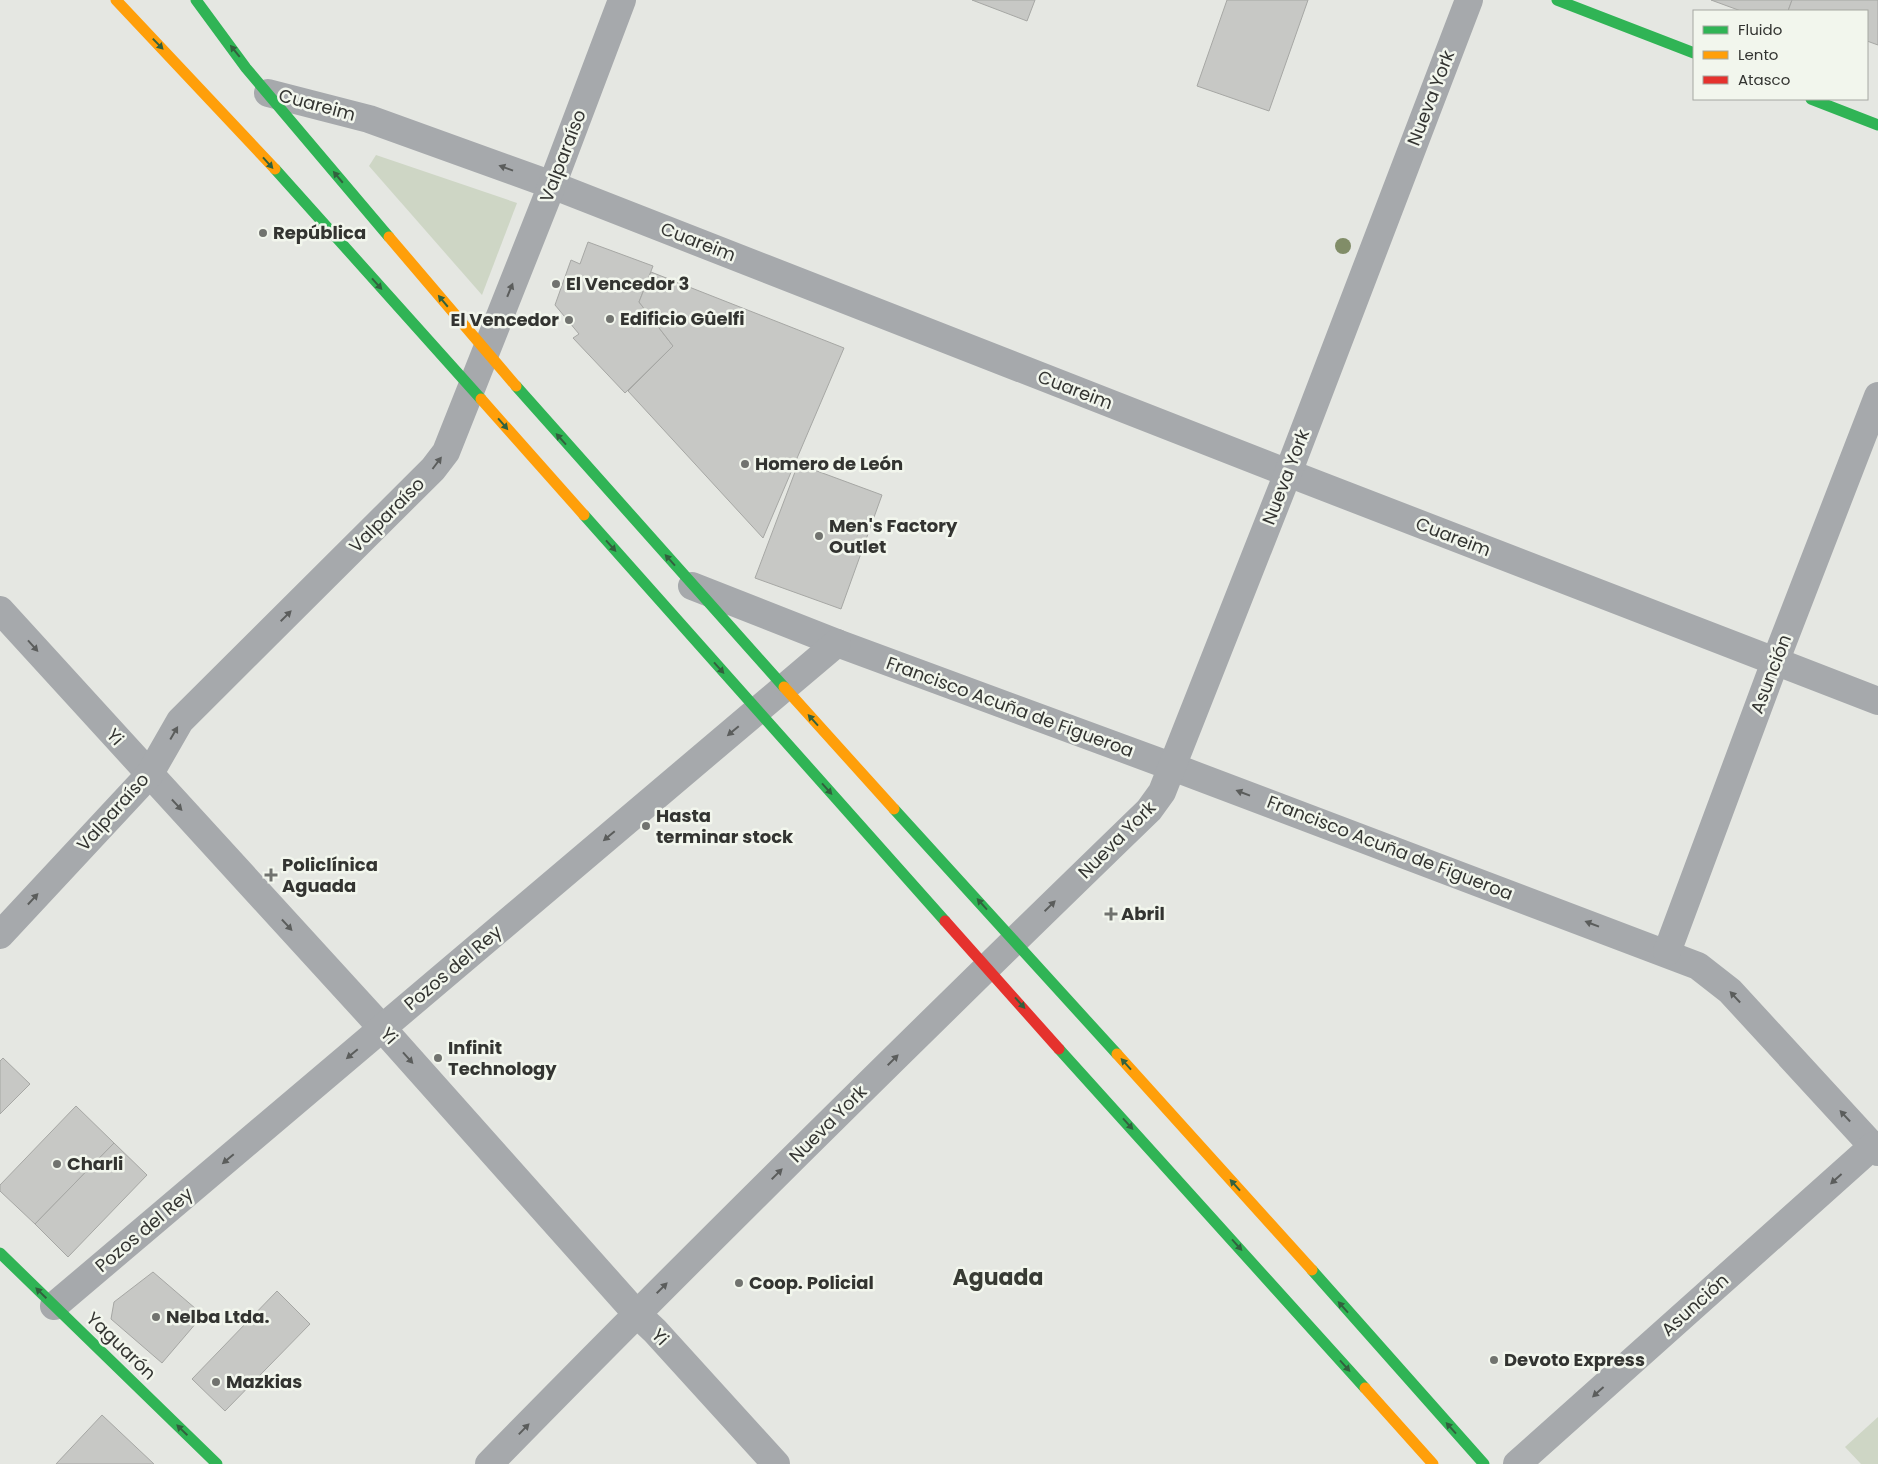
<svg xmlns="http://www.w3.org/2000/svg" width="1878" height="1464" font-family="Poppins,sans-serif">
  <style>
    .green { fill: #ced6c5 }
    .building { fill: #c7c8c5; stroke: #a6a7a4 }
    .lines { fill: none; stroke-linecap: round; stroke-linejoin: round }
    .street { stroke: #a6a9ac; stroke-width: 28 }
    .fast { stroke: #30b455; stroke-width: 11 }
    .slow { stroke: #ff9f0a; stroke-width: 11 }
    .jam { stroke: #e5322d; stroke-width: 11 }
    .tree { fill: #818d68 }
    .oneway { fill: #32613e }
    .oneway2 { fill: #5b5d5c }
    .poi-dot { fill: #71736f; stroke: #f2f6ed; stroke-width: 2 }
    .labels { text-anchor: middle; stroke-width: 5; stroke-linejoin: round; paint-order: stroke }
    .street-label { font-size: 18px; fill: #333431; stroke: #f2f6ed }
    .poi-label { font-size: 18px; font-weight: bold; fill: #333431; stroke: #f2f6ed; text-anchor: start }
    .district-label { font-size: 22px; font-weight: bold; fill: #383b34; stroke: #f2f6ed }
  </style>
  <rect width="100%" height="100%" fill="#e5e7e2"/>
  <!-- green -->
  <g class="green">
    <path d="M 376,155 L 517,203 L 482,295 L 369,166 Z"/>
    <path d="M 1878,1417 L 1878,1464 L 1861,1464 L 1845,1447 Z"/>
  </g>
  <!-- building -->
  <g class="building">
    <path d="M 972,0 L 1035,0 L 1027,21 Z"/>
    <path d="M 1227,0 L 1308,0 L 1269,111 L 1197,86 Z"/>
    <path d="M 1711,0 L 1792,0 L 1788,11 L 1741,11 Z"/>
    <path d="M 1792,0 L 1878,0 L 1878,45 L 1867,41 L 1867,11 L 1788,11 Z"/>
    <path d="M 588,242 L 653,266 L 639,302 L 673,346 L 625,393 L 573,338 L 579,334 L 555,305 L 571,260 L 580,264 Z"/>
    <path d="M 651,272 L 844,348 L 763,538 L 628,391 L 673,346 L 639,302 Z"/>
    <path d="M 798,464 L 882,495 L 841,609 L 755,578 Z"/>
    <path d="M 3,1058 L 30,1084 L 0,1114 L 0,1061 Z"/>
    <path d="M 76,1106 L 114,1143 L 35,1224 L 0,1191 L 0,1185 Z"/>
    <path d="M 114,1143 L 147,1175 L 68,1257 L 35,1224 Z"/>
    <path d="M 153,1272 L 203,1315 L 162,1363 L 111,1319 L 114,1302 Z"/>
    <path d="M 277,1291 L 310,1324 L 225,1411 L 192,1379 Z"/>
    <path d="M 102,1415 L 154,1464 L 56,1464 Z"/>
  </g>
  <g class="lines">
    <!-- street -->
    <g class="street">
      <path d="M 268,93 L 369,119 L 552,185 L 1288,473 L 1878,701"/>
      <path d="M 692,586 L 837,643 L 1173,767 L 1698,966 L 1730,991 L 1878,1152"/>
      <path d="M 0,610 L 382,1028 L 636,1313 L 655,1331 L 776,1464"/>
      <path d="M 0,935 L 149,775 L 180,721 L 433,469 L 446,452 L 552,185 L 622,0"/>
      <path d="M 1667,952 L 1775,662 L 1878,396"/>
      <path d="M 54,1306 L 837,643"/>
      <path d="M 489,1464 C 706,1242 927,1025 1149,810 L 1162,792 L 1288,473 L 1469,0"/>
      <path d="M 1517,1464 L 1873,1146"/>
    </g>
    <!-- fast -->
    <g class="fast">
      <path d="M 196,0 L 246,68 L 389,237"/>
      <path d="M 1557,0 L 1694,53"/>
      <path d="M 1811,99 L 1878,125"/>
      <path d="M 275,169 L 481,399"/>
      <path d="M 516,386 L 784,687"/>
      <path d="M 584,515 L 945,921"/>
      <path d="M 894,809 L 1117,1054"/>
      <path d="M 1059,1049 L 1365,1388"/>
      <path d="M 0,1253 L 217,1464"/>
      <path d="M 1312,1270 L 1484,1464"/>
    </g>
    <!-- slow -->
    <g class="slow">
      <path d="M 116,0 L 275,169"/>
      <path d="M 389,237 L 516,386"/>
      <path d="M 481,399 L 584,515"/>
      <path d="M 784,687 L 894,809"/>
      <path d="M 1117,1054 L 1312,1270"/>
      <path d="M 1365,1388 L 1433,1464"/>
    </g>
    <!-- jam -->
    <path class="jam" d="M 945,921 L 1059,1049"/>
  </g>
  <!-- trees -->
  <circle class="tree" cx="1343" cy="246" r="8"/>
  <!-- one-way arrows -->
  <defs><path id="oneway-solid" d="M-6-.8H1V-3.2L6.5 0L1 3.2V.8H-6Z" transform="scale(1.25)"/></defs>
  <g class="oneway">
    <use href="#oneway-solid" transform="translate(158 44) rotate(46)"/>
    <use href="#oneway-solid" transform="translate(235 51) rotate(-129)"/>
    <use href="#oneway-solid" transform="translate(268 163) rotate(48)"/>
    <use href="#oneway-solid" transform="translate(338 177) rotate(-130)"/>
    <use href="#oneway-solid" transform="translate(377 284) rotate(48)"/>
    <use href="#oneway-solid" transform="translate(443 301) rotate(-130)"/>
    <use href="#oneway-solid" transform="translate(503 424) rotate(49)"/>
    <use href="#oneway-solid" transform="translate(561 439) rotate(-132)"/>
    <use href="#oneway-solid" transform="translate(611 546) rotate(48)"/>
    <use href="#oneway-solid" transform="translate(670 560) rotate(-132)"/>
    <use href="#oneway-solid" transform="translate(719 668) rotate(48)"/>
    <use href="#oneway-solid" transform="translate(813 720) rotate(-132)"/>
    <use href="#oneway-solid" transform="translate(827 789) rotate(48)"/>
    <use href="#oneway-solid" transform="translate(982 904) rotate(-132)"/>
    <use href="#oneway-solid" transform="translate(1020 1003) rotate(48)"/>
    <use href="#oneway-solid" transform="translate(1126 1064) rotate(-132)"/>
    <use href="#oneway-solid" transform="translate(1128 1124) rotate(48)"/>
    <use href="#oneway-solid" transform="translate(1235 1185) rotate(-132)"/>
    <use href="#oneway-solid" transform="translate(1237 1245) rotate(48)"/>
    <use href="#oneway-solid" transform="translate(41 1293) rotate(-136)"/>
    <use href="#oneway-solid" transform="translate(1343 1307) rotate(-132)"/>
    <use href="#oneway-solid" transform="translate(1345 1366) rotate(48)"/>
    <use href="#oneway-solid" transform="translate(1451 1428) rotate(-132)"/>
    <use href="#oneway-solid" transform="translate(182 1430) rotate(-136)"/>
  </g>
  <g class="oneway2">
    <use href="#oneway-solid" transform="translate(506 168) rotate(-160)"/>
    <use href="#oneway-solid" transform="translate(510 290) rotate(-68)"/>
    <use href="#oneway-solid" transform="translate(437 463) rotate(-53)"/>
    <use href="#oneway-solid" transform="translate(286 616) rotate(-45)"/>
    <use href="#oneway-solid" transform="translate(33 646) rotate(48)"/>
    <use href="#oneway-solid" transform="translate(733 731) rotate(140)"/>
    <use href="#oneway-solid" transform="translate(174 733) rotate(-60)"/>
    <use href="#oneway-solid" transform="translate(1243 793) rotate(-159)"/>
    <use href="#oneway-solid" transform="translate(177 805) rotate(47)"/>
    <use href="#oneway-solid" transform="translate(609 836) rotate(140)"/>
    <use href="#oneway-solid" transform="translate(33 899) rotate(-47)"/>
    <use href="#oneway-solid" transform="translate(1050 906) rotate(-44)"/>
    <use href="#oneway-solid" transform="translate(1592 924) rotate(-159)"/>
    <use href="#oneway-solid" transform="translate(287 925) rotate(47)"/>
    <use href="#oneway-solid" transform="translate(1735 997) rotate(-133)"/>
    <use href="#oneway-solid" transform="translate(352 1054) rotate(140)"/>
    <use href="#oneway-solid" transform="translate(408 1058) rotate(48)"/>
    <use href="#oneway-solid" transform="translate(893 1060) rotate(-45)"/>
    <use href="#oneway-solid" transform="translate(1845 1116) rotate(-133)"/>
    <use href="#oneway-solid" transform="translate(228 1159) rotate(140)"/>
    <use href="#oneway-solid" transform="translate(777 1174) rotate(-45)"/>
    <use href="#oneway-solid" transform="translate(1836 1179) rotate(138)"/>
    <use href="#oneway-solid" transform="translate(662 1288) rotate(-45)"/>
    <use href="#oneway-solid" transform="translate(1598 1392) rotate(138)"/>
    <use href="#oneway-solid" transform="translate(524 1429) rotate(-46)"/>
  </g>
  <!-- markers -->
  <g class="poi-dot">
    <circle cx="263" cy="233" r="5"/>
    <circle cx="556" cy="284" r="5"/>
    <circle cx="610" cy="319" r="5"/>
    <circle cx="569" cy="320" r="5"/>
    <circle cx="745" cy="464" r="5"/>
    <circle cx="819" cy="536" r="5"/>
    <circle cx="646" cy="826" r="5"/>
    <path d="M268.5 867.5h5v5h5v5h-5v5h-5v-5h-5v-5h5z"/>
    <path d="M1108.5 906.5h5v5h5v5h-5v5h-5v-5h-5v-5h5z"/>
    <circle cx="438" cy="1058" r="5"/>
    <circle cx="57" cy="1164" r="5"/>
    <circle cx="739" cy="1283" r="5"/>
    <circle cx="156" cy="1317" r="5"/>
    <circle cx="1494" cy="1360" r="5"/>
    <circle cx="216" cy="1382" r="5"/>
  </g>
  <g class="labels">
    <!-- street labels -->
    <g class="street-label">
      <text transform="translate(1431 98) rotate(-69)" y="6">Nueva York</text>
      <text transform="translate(317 105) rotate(15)" y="6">Cuareim</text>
      <text transform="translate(563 156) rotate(-69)" y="6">Valparaíso</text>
      <text transform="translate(698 242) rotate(21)" y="6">Cuareim</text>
      <text transform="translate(1075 390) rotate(21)" y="6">Cuareim</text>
      <text transform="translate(1286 477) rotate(-69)" y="6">Nueva York</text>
      <text transform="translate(387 515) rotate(-45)" y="6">Valparaíso</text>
      <text transform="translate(1453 537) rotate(21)" y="6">Cuareim</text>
      <text transform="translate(1771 674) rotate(-69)" y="6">Asunción</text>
      <text transform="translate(1010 707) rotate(20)" y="6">Francisco Acuña de Figueroa</text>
      <text transform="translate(115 737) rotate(48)" y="6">Yi</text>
      <text transform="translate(113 812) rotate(-48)" y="6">Valparaíso</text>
      <text transform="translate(1117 840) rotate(-45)" y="6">Nueva York</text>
      <text transform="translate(1390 848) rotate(21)" y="6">Francisco Acuña de Figueroa</text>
      <text transform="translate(453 968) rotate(-40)" y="6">Pozos del Rey</text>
      <text transform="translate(389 1036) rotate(48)" y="6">Yi</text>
      <text transform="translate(828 1124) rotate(-45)" y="6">Nueva York</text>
      <text transform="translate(144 1230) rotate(-40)" y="6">Pozos del Rey</text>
      <text transform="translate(1695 1305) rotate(-42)" y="6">Asunción</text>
      <text transform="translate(660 1337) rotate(47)" y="6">Yi</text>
      <text transform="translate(121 1346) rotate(44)" y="6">Yaguarón</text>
    </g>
    <!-- poi labels -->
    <g class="poi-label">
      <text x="273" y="239">República</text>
      <text x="566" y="290">El Vencedor 3</text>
      <text x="620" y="325">Edificio Gûelfi</text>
      <text x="559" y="326" text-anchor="end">El Vencedor</text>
      <text x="755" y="470">Homero de León</text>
      <text x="829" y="532">Men's Factory<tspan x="829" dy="21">Outlet</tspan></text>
      <text x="656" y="822">Hasta<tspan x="656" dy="21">terminar stock</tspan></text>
      <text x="282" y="871">Policlínica<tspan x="282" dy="21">Aguada</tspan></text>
      <text x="1121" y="920">Abril</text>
      <text x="448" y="1054">Infinit<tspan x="448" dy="21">Technology</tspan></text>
      <text x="67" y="1170">Charli</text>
      <text x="749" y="1289">Coop. Policial</text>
      <text x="166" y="1323">Nelba Ltda.</text>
      <text x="1504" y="1366">Devoto Express</text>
      <text x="226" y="1388">Mazkias</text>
    </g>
    <!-- district labels -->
    <g class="district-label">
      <text x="998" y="1285">Aguada</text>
    </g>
  </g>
  <!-- legend -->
  <rect x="1693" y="10" width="175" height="90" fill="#f2f6ed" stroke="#a6a8a2"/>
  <rect x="1703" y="26" width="25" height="8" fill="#30b455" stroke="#a6a8a2"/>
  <text x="1738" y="35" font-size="15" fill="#333431">Fluido</text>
  <rect x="1703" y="51" width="25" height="8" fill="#ff9f0a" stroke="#a6a8a2"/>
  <text x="1738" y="60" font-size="15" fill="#333431">Lento</text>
  <rect x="1703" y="76" width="25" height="8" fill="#e5322d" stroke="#a6a8a2"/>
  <text x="1738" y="85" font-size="15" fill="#333431">Atasco</text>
</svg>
